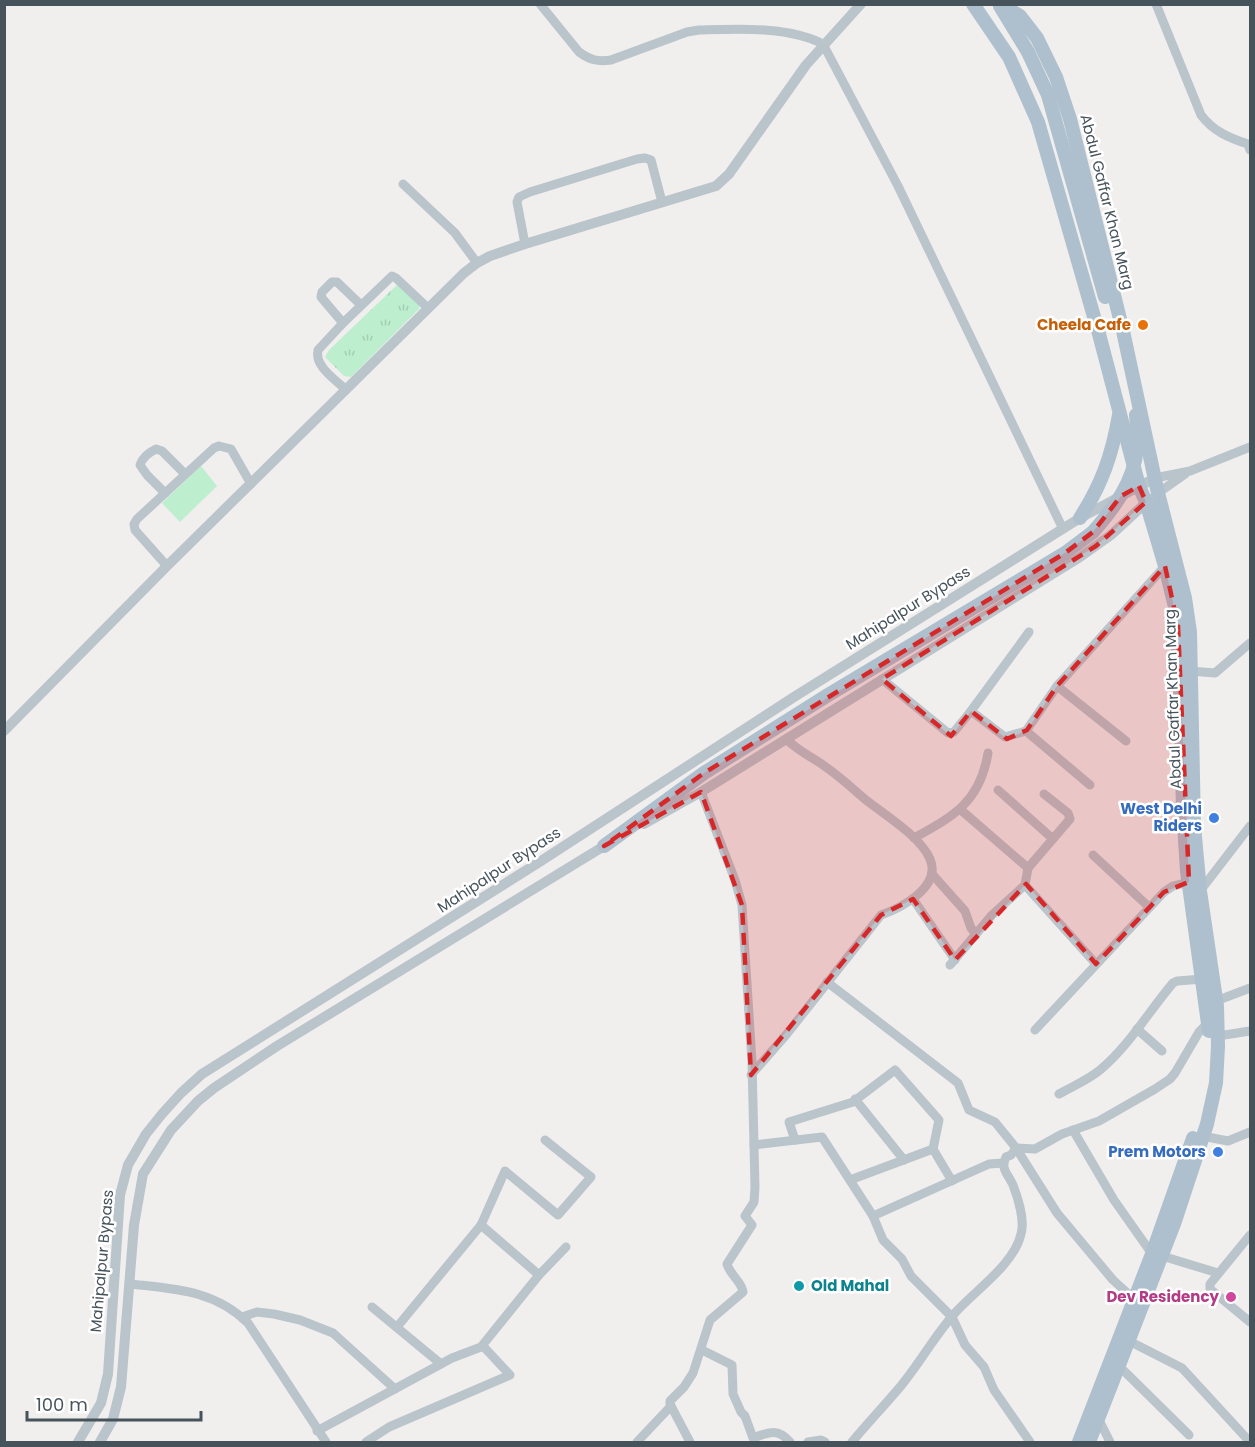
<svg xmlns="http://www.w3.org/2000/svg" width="1255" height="1447" font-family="Poppins,sans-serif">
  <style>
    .park { fill: url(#park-tufts) }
    .pitch { fill: #bdeecd }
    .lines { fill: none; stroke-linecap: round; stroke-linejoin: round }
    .minor { stroke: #bac4cb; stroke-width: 9 }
    .tertiary { stroke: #bac4cb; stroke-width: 10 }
    .primary { stroke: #aec0cd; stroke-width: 14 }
    .primary-bridge { stroke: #aec0cd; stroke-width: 14 }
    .marked { fill: #d62828; fill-opacity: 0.2; stroke: #d62828; stroke-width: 4.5; stroke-dasharray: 12 8; stroke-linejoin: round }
    .food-dot { fill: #e8710a; stroke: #fff; stroke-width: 2 }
    .shop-dot { fill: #3f7fe0; stroke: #fff; stroke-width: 2 }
    .culture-dot { fill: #0f9aa8; stroke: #fff; stroke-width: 2 }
    .hotel-dot { fill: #d1479c; stroke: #fff; stroke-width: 2 }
    .labels { text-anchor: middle; stroke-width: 5; stroke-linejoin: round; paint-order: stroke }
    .street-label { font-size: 15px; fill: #47535b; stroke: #fff }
    .food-label { font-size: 15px; font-weight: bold; fill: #c56008; stroke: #fff; text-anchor: end }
    .shop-label { font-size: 15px; font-weight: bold; fill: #366cbe; stroke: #fff; text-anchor: end }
    .culture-label { font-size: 15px; font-weight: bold; fill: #0d838f; stroke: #fff; text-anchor: start }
    .hotel-label { font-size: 15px; font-weight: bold; fill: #b23c85; stroke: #fff; text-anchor: end }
  </style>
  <defs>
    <pattern id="park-tufts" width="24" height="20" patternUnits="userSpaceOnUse" patternTransform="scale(1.5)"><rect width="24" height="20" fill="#bdeecd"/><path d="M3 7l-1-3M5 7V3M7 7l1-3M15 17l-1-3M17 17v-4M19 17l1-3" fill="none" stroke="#a4ceb2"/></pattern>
  </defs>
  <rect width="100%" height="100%" fill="#f1eeee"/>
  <!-- park -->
  <path class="park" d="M 399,283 L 421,300 L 419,309 L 351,377 L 344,376 L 325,357 L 329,350 Z"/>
  <!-- pitch -->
  <path class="pitch" d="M 201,466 L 217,486 L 180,522 L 162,503 Z"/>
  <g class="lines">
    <!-- minor -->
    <g class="minor">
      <path d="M 540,4 L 579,52 C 590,60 598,62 611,60 L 687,32 L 699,30 C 737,29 789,26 823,44 L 898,186 L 1063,529"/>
      <path d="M 1156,4 L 1201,115 C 1213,131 1229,138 1248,144 L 1250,150"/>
      <path d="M 403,184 L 455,233 L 477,263"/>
      <path d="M 525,244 L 517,202 L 519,197 L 530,192 L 637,159 L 645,158 L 651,160 L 662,202"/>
      <path d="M 343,323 L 321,297 L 322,292 L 332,282 L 337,282 L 361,305"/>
      <path d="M 345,389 C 335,379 314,366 318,350 L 343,323 L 392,276 L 396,278 L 428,308"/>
      <path d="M 1155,478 L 1190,471 L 1250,447"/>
      <path d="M 165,493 L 147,475 L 140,465 C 142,458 150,452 156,449 L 162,451 L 185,474"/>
      <path d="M 1158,493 L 1185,474"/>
      <path d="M 167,566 L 135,530 L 134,524 L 137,519 L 214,448 L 219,446 L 231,449 L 251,484"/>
      <path d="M 1190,671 L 1215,673 L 1250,643"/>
      <path d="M 882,679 L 948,733 L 954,732 L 971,711 L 1005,737 L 1026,731"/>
      <path d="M 1057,686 L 1126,741"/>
      <path d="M 971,711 L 1029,632"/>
      <path d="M 1090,785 L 1026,731 L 1057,686 L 1165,566"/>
      <path d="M 998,790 L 1053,839"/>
      <path d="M 961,810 L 1028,868 L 1070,819 L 1068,813 L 1044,794"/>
      <path d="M 914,838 C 954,816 980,802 988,753"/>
      <path d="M 1093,855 L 1149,907"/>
      <path d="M 932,874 L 965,911 L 971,928 L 976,934"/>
      <path d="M 1025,885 L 1096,964"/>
      <path d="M 1200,891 L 1250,826"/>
      <path d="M 913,899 L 955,960"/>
      <path d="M 950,965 L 992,915 L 1025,885 L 1028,868"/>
      <path d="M 827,982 L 958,1083 L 969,1110 L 995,1122 L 1016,1148 L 1057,1213 L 1113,1280 L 1134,1299"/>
      <path d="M 1216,1001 L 1250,988"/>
      <path d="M 1137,1029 L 1162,1051"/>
      <path d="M 1035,1030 L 1164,892 L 1173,886 L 1189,882"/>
      <path d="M 1218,1036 L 1250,1031"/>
      <path d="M 751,1075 L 786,1035 L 881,915 C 901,908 942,887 930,859 C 921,837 885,815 866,800 C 852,788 838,775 823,765 C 810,756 797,750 786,739"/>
      <path d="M 1059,1094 C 1073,1086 1088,1080 1100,1070 C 1129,1046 1149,1011 1173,983 L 1177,981 L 1203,979"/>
      <path d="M 855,1099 L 904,1160"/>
      <path d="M 1073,1130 L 1114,1200 L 1152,1254"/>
      <path d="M 1202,1136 L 1228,1141 L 1250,1132"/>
      <path d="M 795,1140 L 789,1122 L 853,1102 L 895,1070 L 939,1120 L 933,1149"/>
      <path d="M 754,1145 L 822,1137 L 873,1216 L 883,1240 L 902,1259 L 911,1276 L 952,1317 L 965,1345 L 984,1367 L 994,1390 L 1030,1442"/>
      <path d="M 850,1180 L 933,1149 L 952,1181"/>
      <path d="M 873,1216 L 989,1164 L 1003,1163"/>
      <path d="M 481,1225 L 539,1275"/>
      <path d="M 1250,1235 L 1210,1284 L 1210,1289 L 1250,1322"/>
      <path d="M 1162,1256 L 1218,1273"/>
      <path d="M 130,1284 C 175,1289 214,1290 248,1323 L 326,1442"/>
      <path d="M 372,1307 L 441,1364"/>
      <path d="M 242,1317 L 257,1312 L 274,1314 L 300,1320 L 333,1333 L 395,1389"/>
      <path d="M 397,1327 L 481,1225 L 505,1171 L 558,1215 L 591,1177 L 545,1140"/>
      <path d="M 1129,1341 L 1182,1368 L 1250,1442"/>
      <path d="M 702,1350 L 732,1365 L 733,1394 L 741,1412 L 745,1416 L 753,1438 C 769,1432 778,1428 790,1442"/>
      <path d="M 1119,1366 L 1189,1435"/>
      <path d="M 1098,1418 L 1110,1442"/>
      <path d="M 317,1431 L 452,1358 L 481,1347 L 539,1275 L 566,1247"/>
      <path d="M 366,1442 L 389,1427 L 510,1375 L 483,1346"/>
      <path d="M 637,1442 L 671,1406"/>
      <path d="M 690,1442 L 670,1404 L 670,1401 L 684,1387 L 693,1373 L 710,1320 L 743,1292 C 742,1282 730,1275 727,1264 L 752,1225 L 745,1216 L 754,1202 L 755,1187 L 752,1062 L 742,905 L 735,880 L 701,792"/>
      <path d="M 808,1442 L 821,1440 L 825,1442"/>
      <path d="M 852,1442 C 867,1424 884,1406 900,1387 C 919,1364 934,1337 954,1314 C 974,1291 1014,1265 1021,1234 C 1025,1221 1018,1198 1013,1185 C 1008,1174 1000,1169 1006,1157 L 1011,1155 L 1016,1148 L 1035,1149 L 1062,1134 L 1099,1121 L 1155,1089 L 1170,1079 L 1175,1073 L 1199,1032 L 1204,1027 L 1209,1027"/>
    </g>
    <!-- tertiary -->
    <g class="tertiary">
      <path d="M 4,731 L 167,566 L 464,273 L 477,263 L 490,256 L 525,244 L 716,186 L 729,174 L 806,65 L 861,4"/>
      <path d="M 644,824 L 701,792 L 1080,557 L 1111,535 L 1150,499"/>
      <path d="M 78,1442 L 101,1403 L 108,1374 L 120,1195 L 128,1165 L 146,1134 L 162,1114 L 181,1093 L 202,1074 L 541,861 L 794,697 L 1080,518 L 1155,478"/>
      <path d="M 100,1442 L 113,1419 L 121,1387 L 134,1225 L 143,1174 L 171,1130 L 198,1101 L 214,1088 L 277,1046 L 609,843"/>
    </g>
    <!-- primary -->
    <g class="primary">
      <path d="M 973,4 L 1009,57 L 1038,122 L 1099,334 L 1139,486 L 1146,502 L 1165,566 L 1176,611 L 1180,692 L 1183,809 L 1187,871 L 1209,1031"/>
      <path d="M 1000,4 L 1020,16 L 1037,38 L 1056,77 L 1070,119 L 1123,331 L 1157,489 L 1185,598 L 1190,632 L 1194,826 L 1200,891 L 1217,1006 L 1218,1046 L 1216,1083 L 1207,1124 L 1174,1224 L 1089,1442"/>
      <path d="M 1000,6 L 1028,52 L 1048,95 L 1105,297"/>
      <path d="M 1080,518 C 1102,484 1112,455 1119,415"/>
      <path d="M 604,846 L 704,773 L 828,695 L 1065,553 L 1093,532"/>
      <path d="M 1079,1442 L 1152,1254 L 1193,1138"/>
    </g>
    <!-- primary-bridge -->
    <path class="primary-bridge" d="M 1093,532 C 1114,508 1134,482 1137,448 C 1138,437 1137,426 1136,415"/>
  </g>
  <!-- marked area -->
  <path class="marked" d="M 1139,486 L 1146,502 L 1096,546 L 882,679 L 951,736 L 971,711 L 1007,739 L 1027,730 L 1057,686 L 1165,566 L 1178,626 L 1189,882 L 1164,892 L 1096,964 L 1026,884 L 955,960 L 913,899 L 881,915 L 751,1075 L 742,905 L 701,792 L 604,846 L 704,773 L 1065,553 L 1093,532 L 1121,496 Z"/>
  <!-- markers -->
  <circle class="food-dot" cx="1143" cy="325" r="6"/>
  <g class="shop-dot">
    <circle cx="1214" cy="818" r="6"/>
    <circle cx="1218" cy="1152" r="6"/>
  </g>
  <circle class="culture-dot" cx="799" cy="1286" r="6"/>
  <circle class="hotel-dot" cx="1231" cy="1297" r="6"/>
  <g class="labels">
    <!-- street labels -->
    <g class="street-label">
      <text transform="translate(1107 202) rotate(76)" y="5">Abdul Gaffar Khan Marg</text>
      <text transform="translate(908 608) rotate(-32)" y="5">Mahipalpur Bypass</text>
      <text transform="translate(1173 699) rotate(-92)" y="5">Abdul Gaffar Khan Marg</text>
      <text transform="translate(499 870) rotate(-33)" y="5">Mahipalpur Bypass</text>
      <text transform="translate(102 1261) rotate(-85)" y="5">Mahipalpur Bypass</text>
    </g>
    <!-- food labels -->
    <g class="food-label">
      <text x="1131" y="330">Cheela Cafe</text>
    </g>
    <!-- shop labels -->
    <g class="shop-label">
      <text x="1202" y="814">West Delhi<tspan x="1202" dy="17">Riders</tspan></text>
      <text x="1206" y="1157">Prem Motors</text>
    </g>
    <!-- culture labels -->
    <g class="culture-label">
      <text x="811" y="1291">Old Mahal</text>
    </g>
    <!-- hotel labels -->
    <g class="hotel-label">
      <text x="1219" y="1302">Dev Residency</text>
    </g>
  </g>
  <!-- border -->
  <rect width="1255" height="1447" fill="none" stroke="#47535b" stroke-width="12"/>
  <!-- scale -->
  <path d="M27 1411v9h174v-9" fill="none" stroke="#47535b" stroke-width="3"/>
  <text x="36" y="1411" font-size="18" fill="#47535b" stroke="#ffffff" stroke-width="4.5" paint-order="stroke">100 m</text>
</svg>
